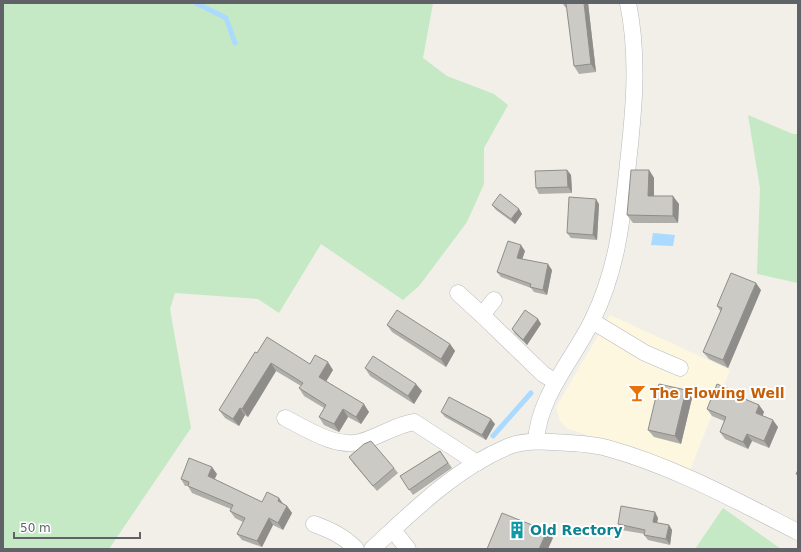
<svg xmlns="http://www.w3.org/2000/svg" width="801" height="552" font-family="'DejaVu Sans',sans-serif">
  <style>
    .commercial { fill: #fef7e0 }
    .green { fill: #c5e8c5 }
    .water { fill: #aadaff }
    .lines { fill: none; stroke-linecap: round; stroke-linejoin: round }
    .stream { stroke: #aadaff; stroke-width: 5 }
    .minor-casing { stroke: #b5b8bc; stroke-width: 17 }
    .minor { stroke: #fff; stroke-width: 16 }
    .wall { fill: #afaea9 }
    .shaded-wall { fill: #8f8d8a }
    .building { fill: #cccac5; stroke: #8f8d8a }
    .labels { text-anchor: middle; stroke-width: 4; stroke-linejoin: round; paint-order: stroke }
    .food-label { font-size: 14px; font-weight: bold; fill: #c56008; stroke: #fff; text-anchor: start }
    .culture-label { font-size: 14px; font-weight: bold; fill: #0d838f; stroke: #fff; text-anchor: start }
  </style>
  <rect width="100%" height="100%" fill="#f1efe8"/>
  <!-- commercial -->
  <path class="commercial" d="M 610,315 L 730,370 L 690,470 L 592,437 L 567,428 L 560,421 L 556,407 Z"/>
  <!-- green -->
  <g class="green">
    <path d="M 3,3 L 433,3 L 423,58 L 447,76 L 494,94 L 508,105 L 484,148 L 484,184 L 467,222 L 419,286 L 403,300 L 321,244 L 279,313 L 258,299 L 175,293 L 170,309 L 191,428 L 109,549 L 3,549 Z"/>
    <path d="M 748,115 L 793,134 L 798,134 L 798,283 L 757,274 L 760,188 Z"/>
    <path d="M 723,508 L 781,549 L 695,549 Z"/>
  </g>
  <!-- water -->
  <path class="water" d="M 653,233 L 675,235 L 673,246 L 651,245 Z"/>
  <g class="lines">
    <!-- stream -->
    <g class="stream">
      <path d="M 196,3 L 226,18 L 235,43"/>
      <path d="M 493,436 L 531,393"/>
    </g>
    <!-- minor casing -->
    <g class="minor-casing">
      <g id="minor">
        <path d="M 458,293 L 482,315"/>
        <path d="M 494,300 L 482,315 L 543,374 L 556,382"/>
        <path d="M 592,321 L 645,353 L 680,368"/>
        <path d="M 285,418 C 307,429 335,448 360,442 C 379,437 395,425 414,422 L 477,463"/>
        <path d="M 536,441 C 539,396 572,361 592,321 C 618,268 622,220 628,163 C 634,110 639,56 628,3"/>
        <path d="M 314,524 C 330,530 344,536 356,549"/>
        <path d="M 393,530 L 408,549"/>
        <path d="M 372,549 C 413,511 455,469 507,447 C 521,441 538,441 552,442 C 570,443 589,443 607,448 C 673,466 737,501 798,532"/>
      </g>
    </g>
    <!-- minor -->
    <use href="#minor" class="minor"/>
  </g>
  <!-- wall -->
  <g class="wall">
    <path d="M 562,3 L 588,3 L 596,72 L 579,74 L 574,66 L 567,8 L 566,8 Z"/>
    <path d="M 567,170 L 571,175 L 572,193 L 539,194 L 536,188 Z"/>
    <path d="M 649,170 L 654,178 L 654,196 L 679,204 L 678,223 L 633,223 L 627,215 Z"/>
    <path d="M 599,204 L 597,240 L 571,238 L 567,233 Z"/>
    <path d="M 492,205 L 519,209 L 522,214 L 515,224 L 496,210 Z"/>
    <path d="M 525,251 L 522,259 L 552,270 L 547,295 L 534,292 L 531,288 L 501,277 L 497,272 Z"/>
    <path d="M 761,290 L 728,368 L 709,359 L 703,352 L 721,312 L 717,306 Z"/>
    <path d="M 538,319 L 541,324 L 527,345 L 515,334 L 512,329 Z"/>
    <path d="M 387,325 L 450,344 L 455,351 L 446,367 L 392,332 Z"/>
    <path d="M 257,353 L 310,364 L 333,370 L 326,381 L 369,412 L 361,424 L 348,417 L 339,432 L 324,425 L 319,417 L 324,408 L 304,396 L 299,388 L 301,386 L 276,371 L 248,417 L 245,415 L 239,426 L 225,418 L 219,410 Z"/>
    <path d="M 365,368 L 422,391 L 414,404 L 370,376 Z"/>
    <path d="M 734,391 L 738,396 L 759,405 L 764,412 L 762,416 L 778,427 L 769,448 L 752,441 L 748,449 L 725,439 L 720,432 L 724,421 L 712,416 L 707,409 Z"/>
    <path d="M 692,398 L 681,444 L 654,437 L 648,430 Z"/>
    <path d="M 441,412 L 495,424 L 486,440 L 445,417 Z"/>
    <path d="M 440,451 L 452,468 L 413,495 L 400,476 Z"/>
    <path d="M 349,457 L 394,468 L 398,473 L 377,491 L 353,463 Z"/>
    <path d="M 217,474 L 214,479 L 262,502 L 282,503 L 287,506 L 292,513 L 283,530 L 273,525 L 262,547 L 242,540 L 237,534 L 243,522 L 235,518 L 230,511 L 231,509 L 192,493 L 188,486 L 185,486 L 181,479 Z"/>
    <path d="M 658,518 L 657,523 L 669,525 L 672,530 L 670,545 L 648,540 L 644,535 L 645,534 L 621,530 L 618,524 Z"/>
  </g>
  <!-- shaded-wall -->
  <g class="shaded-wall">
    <path d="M 584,3 L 588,3 L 596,72 L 591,64 Z"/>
    <path d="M 567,170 L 571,175 L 572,193 L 568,187 Z"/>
    <path d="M 649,170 L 654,178 L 654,204 L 648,196 Z"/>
    <path d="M 673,196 L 679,204 L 678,223 L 673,216 Z"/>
    <path d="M 596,199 L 599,204 L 597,240 L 593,235 Z"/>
    <path d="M 519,209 L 522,214 L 515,224 L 511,219 Z"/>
    <path d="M 521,245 L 525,251 L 521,263 L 517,258 Z"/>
    <path d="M 548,264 L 552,270 L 547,295 L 543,290 Z"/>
    <path d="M 756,283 L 761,290 L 728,368 L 723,360 Z"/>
    <path d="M 538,319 L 541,324 L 527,345 L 523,340 Z"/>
    <path d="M 450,344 L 455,351 L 446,367 L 441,359 Z"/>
    <path d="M 328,362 L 333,370 L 324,385 L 319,377 Z"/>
    <path d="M 271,363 L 276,371 L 248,417 L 242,409 Z"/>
    <path d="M 416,384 L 422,391 L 414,404 L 408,396 Z"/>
    <path d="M 686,390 L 692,398 L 681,444 L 675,436 Z"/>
    <path d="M 734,391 L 739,398 L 733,394 Z"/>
    <path d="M 364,404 L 369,412 L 361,424 L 356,417 Z"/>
    <path d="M 759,405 L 764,412 L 761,420 L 756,413 Z"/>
    <path d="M 240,408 L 245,415 L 239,426 L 233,419 Z"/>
    <path d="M 343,409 L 348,417 L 339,432 L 334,424 Z"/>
    <path d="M 491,419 L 495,424 L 486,440 L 482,435 Z"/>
    <path d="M 773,420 L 778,427 L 769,448 L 764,441 Z"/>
    <path d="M 747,434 L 752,441 L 748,449 L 743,442 Z"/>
    <path d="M 212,467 L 217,474 L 213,483 L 208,476 Z"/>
    <path d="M 279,498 L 284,505 L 278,501 Z"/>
    <path d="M 287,506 L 292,513 L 283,530 L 278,523 Z"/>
    <path d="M 655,512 L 658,518 L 656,527 L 653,522 Z"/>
    <path d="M 269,518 L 273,525 L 262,547 L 257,541 Z"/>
    <path d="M 669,525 L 672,530 L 670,545 L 666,539 Z"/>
    <path d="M 547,531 L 553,538 L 548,549 L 539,549 Z"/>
  </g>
  <!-- building -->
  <g class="building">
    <path d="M 566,3 L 584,3 L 591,64 L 574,66 Z"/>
    <path d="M 567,170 L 568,187 L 536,188 L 535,171 Z"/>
    <path d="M 631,170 L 649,170 L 648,196 L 673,196 L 673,216 L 627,215 Z"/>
    <path d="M 500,194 L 519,209 L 511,219 L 492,205 Z"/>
    <path d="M 569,197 L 596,199 L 593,235 L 567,233 Z"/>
    <path d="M 508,241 L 521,245 L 517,258 L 548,264 L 543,290 L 530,287 L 531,284 L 497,272 Z"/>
    <path d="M 731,273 L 756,283 L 723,360 L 703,352 L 722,308 L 717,306 Z"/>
    <path d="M 397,310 L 450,344 L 441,359 L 387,325 Z"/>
    <path d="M 525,310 L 538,319 L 523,340 L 512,329 Z"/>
    <path d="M 267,337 L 310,364 L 315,355 L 328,362 L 319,377 L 364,404 L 356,417 L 343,409 L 334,424 L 319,417 L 326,405 L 299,388 L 303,383 L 271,363 L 242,409 L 240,408 L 233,419 L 219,410 L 255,352 L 257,353 Z"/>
    <path d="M 373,356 L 416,384 L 408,396 L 365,368 Z"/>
    <path d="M 659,384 L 686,390 L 675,436 L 648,430 Z"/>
    <path d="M 717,384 L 734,391 L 733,394 L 759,405 L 756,413 L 773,420 L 764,441 L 747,434 L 743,442 L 720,432 L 726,417 L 707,409 Z"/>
    <path d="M 449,397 L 491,419 L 482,435 L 441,412 Z"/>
    <path d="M 371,441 L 394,468 L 373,486 L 349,457 L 364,444 Z"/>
    <path d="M 440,451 L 448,463 L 409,490 L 400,476 Z"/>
    <path d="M 189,458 L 212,467 L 208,476 L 262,502 L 267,492 L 279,498 L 278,501 L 287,506 L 278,523 L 269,518 L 257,541 L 237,534 L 245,518 L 230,511 L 233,505 L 188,486 L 189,482 L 181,479 Z"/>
    <path d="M 798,470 L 798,475 L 796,474 Z"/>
    <path d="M 621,506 L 655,512 L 653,522 L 669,525 L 666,539 L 644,535 L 645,530 L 618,524 Z"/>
    <path d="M 502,513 L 547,531 L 539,549 L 487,549 Z"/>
  </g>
  <!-- icons -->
  <defs>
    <g id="bar-bare" transform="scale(1.38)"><path d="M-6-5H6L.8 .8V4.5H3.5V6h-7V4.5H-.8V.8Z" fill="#e8710a" stroke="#fff" stroke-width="2.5" paint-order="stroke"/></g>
    <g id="building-bare" transform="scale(1.38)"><path d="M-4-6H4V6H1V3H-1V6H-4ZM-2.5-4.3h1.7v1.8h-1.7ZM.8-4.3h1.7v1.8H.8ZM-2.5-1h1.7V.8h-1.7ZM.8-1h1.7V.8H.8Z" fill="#0f9aa8" stroke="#fff" stroke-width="2.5" paint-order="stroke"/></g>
  </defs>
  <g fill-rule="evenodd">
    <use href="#bar-bare" x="637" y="393"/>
    <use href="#building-bare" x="517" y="530"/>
  </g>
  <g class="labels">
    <!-- food labels -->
    <g class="food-label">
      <text x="650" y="398">The Flowing Well</text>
    </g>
    <!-- culture labels -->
    <g class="culture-label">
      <text x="530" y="535">Old Rectory</text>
    </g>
  </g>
  <!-- border -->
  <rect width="801" height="552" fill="none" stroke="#5f6368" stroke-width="8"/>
  <!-- scale -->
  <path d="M14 532v6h126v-6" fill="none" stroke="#5f6368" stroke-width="2"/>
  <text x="20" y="532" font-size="12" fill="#5f6368" stroke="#ffffff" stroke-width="3" paint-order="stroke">50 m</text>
</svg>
